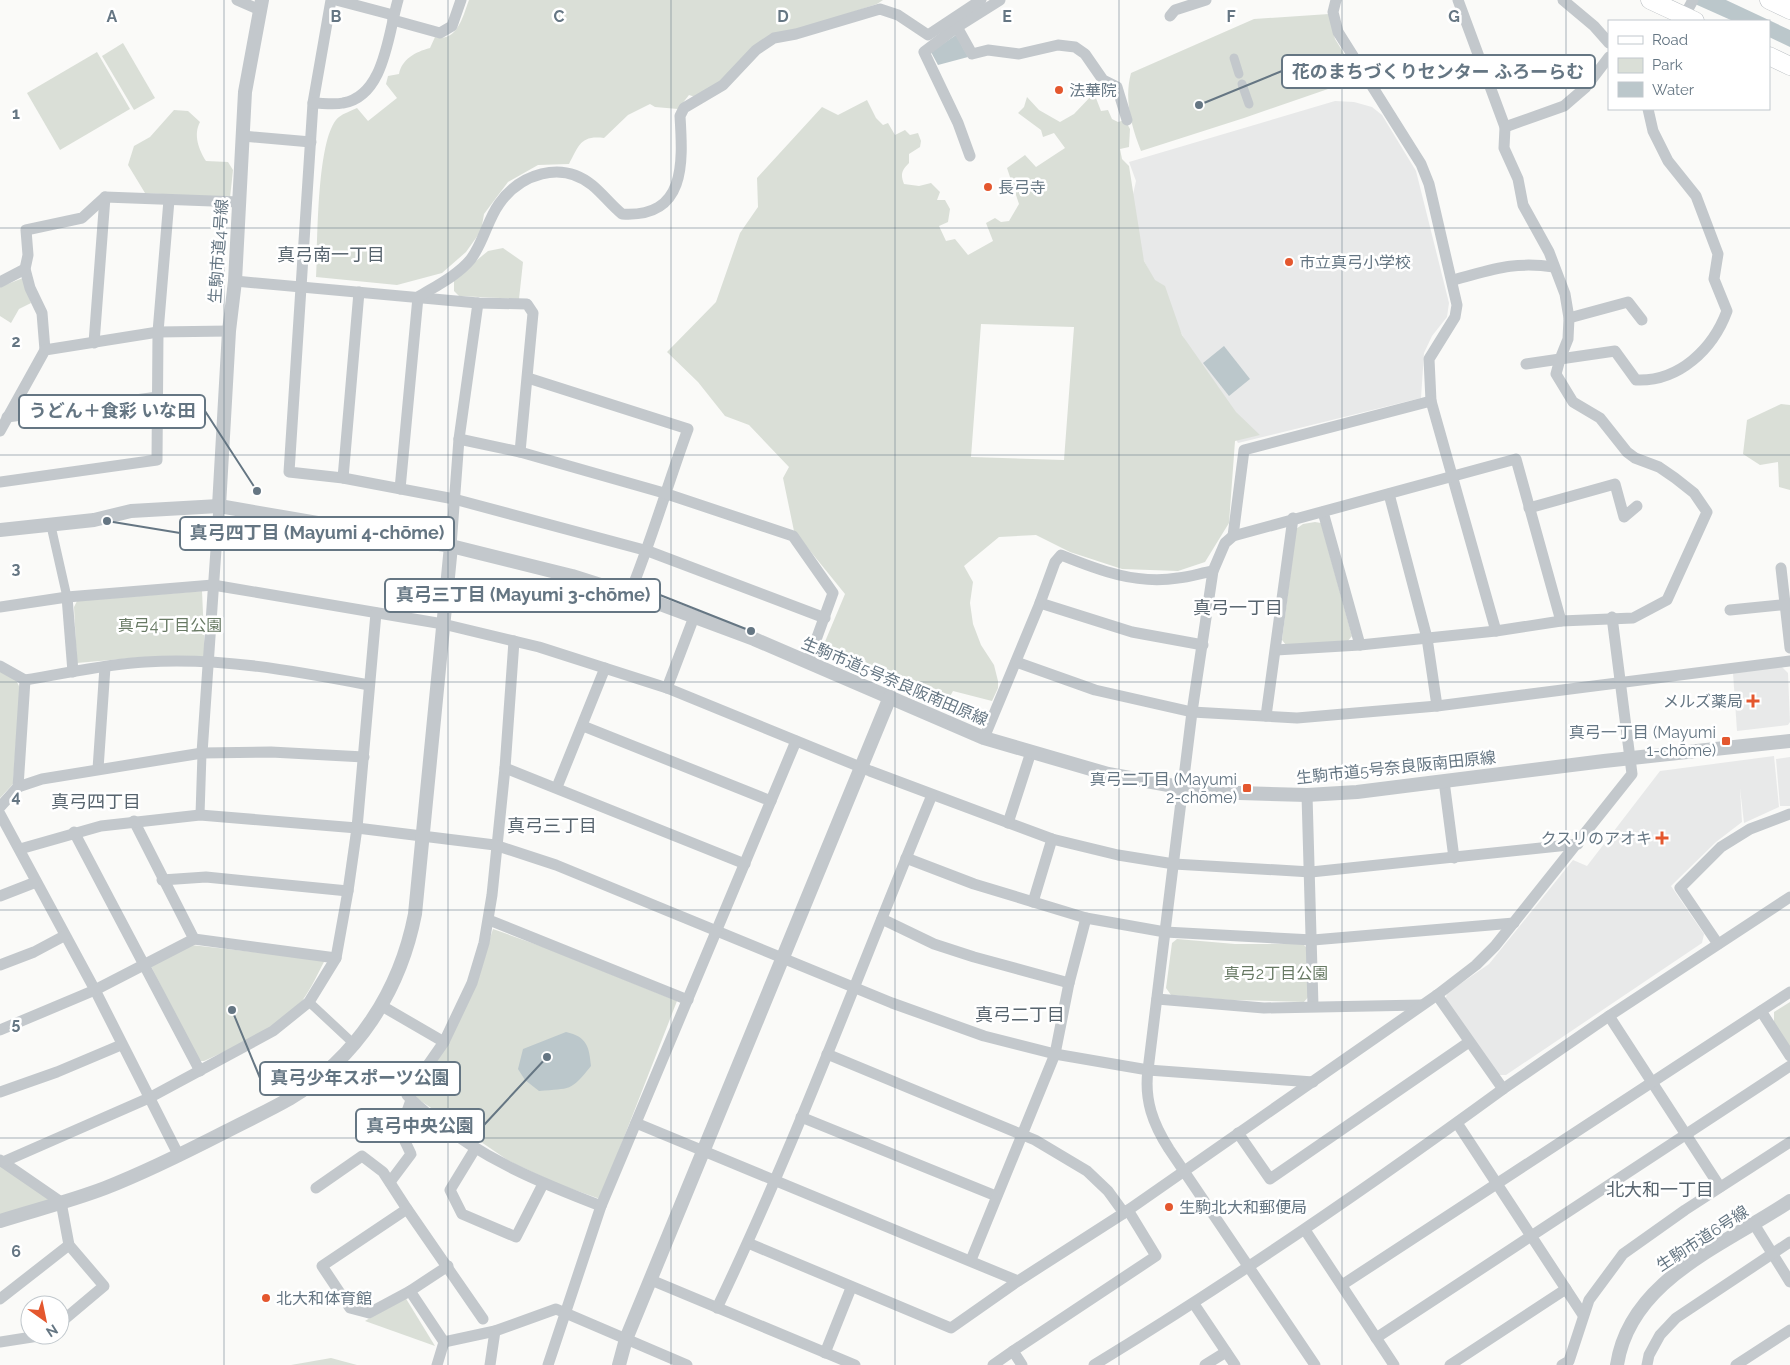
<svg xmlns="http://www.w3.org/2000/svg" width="1790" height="1365" font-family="Raleway,'Noto Sans JP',sans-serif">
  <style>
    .built { fill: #e8e9e9 }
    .green { fill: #dadfd7; fill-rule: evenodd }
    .water { fill: #bbc7cb }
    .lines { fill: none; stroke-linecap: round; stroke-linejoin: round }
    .primary-casing { stroke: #b5babe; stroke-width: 19 }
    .pedestrian { stroke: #c3c8cc; stroke-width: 9 }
    .minor { stroke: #c3c8cc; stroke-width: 11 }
    .tertiary { stroke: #c3c8cc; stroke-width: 14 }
    .primary { stroke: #fff; stroke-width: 18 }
    .grid { fill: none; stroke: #657683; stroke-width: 1; stroke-opacity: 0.55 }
    .poi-dot { fill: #e4572e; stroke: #fff; stroke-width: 2 }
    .labels { text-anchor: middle; stroke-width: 5; stroke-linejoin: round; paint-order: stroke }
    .poi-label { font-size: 16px; fill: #657683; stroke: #fff; text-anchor: start }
    .street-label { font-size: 16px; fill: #657683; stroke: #fff }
    .park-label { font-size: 16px; fill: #687a64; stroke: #fff }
    .neighbourhood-label { font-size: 18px; fill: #57646e; stroke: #fff }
    .grid-label { font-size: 16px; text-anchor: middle; font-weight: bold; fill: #657683; stroke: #fff; stroke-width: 5; stroke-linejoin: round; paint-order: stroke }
    .leader { fill: none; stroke: #657683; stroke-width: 2 }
    .callout-dot { fill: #657683; stroke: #fff; stroke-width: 2 }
    .callout { fill: #fff; stroke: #657683; stroke-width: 2 }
    .callout-label { font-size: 18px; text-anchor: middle; font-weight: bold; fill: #657683 }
  </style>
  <rect width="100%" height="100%" fill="#fafaf8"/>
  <!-- built -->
  <g class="built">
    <path d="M 1335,101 L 1354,102 L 1372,107 L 1382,115 L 1416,171 L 1449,303 L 1447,317 L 1432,336 L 1424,353 L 1421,398 L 1238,443 L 1126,226 L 1136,181 L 1129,162 Z"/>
    <path d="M 1782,667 L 1788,673 L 1790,722 L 1788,725 L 1737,731 L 1733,673 Z"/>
    <path d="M 1774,756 L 1779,807 L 1744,823 L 1740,788 L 1742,822 L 1716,842 L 1671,886 L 1704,934 L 1702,943 L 1506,1075 L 1497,1075 L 1445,1002 L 1447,993 L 1489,964 L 1573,860 L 1587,866 L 1660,771 Z"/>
    <path d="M 1790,757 L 1790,806 L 1780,806 L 1776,759 Z"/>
  </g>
  <!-- green -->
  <g class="green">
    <path d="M 469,0 L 883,0 L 877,4 L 760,43 L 723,82 L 695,97 L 689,95 L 678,109 L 655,107 L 650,104 L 628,115 L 604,138 C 580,135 579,146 569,164 L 538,165 L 508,182 L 484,214 L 481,231 L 466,252 L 442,273 L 397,285 L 316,277 C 318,245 316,135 339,117 C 344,113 351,111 357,108 L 368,121 L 397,98 L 386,84 L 388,76 L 399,74 C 402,59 415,52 430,48 L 435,37 C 457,43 463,16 469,0 Z"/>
    <path d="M 1329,14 L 1335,39 L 1361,81 L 1359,89 L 1328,89 L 1244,118 L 1141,151 C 1131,126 1124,99 1131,73 L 1254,19 Z"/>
    <path d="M 123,43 L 155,98 L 134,110 L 102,56 Z"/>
    <path d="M 97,52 L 130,109 L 60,150 L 27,93 Z"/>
    <path d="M 1094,93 L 1101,111 L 1108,110 L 1112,119 L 1118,122 L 1125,120 L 1130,129 L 1129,147 L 1120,149 L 1122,159 L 1129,166 L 1144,261 L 1155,280 L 1165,286 L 1182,335 L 1236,412 L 1260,435 L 1235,441 L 1229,523 L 1205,562 L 1178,571 L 1122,569 L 1070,552 L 1036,535 L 999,537 L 964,566 L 973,582 L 970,603 L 973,624 L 981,645 L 994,665 L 998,681 L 998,688 L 992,701 L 953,691 L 948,700 L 824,644 L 845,594 L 794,531 L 783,478 L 789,467 L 749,425 L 725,416 L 698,382 L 667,352 L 716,302 L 740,233 L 758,207 L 757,178 L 822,107 L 838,115 L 867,100 L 876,118 L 883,125 L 888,123 L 895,135 L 905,130 L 910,135 L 918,133 L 921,141 L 920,147 L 909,154 L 909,163 C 902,170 900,174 904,184 L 919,186 L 931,183 L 940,192 L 937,200 L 945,200 L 950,209 L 948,222 L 939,226 L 946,241 L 955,239 L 968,255 L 993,241 L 986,223 L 995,218 L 1001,222 L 1009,221 L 1019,204 L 1007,168 L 1025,155 L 1036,167 L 1065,148 L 1054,133 L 1043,137 L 1041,130 L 1018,113 L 1024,107 L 1027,97 L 1039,110 L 1060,122 L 1074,114 ZM 981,324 L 1074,327 L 1064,460 L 971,457 Z"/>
    <path d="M 174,110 L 188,111 L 200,122 C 193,135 199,150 206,161 L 228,162 L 233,170 L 230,198 L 145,193 L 128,165 L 134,146 L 150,137 Z"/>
    <path d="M 503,248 L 523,262 L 519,299 L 459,296 L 454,291 L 454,279 L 488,251 Z"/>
    <path d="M 23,278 L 31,303 L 19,309 L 11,323 L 0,316 L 0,287 Z"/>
    <path d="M 1781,404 L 1790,405 L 1790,490 L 1779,487 L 1778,462 L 1760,465 L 1743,454 L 1747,420 Z"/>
    <path d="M 1315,522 L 1321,523 L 1352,636 L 1347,642 L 1286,645 L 1282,640 L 1296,529 L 1303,524 Z"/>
    <path d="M 202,591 L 205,658 L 144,657 L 77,663 L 74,607 L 77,601 Z"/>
    <path d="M 0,670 L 16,680 L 20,688 L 13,784 L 0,798 Z"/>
    <path d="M 493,929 L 546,948 L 677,1001 L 600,1199 L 558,1184 L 509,1161 L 415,1097 C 449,1044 474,989 493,929 Z"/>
    <path d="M 1177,939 L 1235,944 L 1303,944 L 1308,949 L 1309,996 L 1304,1002 L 1231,1000 L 1171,995 L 1166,988 L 1172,943 Z"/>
    <path d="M 191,945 L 325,960 C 318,973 311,989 302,1001 C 283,1027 233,1047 204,1061 L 198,1061 L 150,964 Z"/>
    <path d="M 1790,1002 L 1790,1048 L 1774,1024 L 1774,1012 Z"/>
    <path d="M 0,1163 L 53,1199 L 0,1215 Z"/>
    <path d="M 405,1297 L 435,1346 L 365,1321 Z"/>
    <path d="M 331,1358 L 357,1365 L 291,1365 Z"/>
  </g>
  <!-- water -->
  <g class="water">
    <path d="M 1686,0 L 1726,0 L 1790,30 L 1790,47 L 1769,37 L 1769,21 L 1733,21 Z"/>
    <path d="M 956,35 L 968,57 L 938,65 L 931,52 Z"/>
    <path d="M 1224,346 L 1250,379 L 1229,396 L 1203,363 Z"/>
    <path d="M 566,1032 C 587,1037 589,1046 591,1066 C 570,1092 571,1088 539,1091 L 525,1080 L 518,1069 L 523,1049 Z"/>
  </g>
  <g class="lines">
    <!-- primary casing -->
    <g class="primary-casing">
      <g id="primary">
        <path d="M 1650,0 L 1695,21"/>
        <path d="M 1769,0 L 1790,10"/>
        <path d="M 1769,56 L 1790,66"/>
      </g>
    </g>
    <!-- pedestrian -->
    <g class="pedestrian">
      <path d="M 1234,58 L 1239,74"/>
      <path d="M 1242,84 L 1249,104"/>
      <path d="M 51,526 L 67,597"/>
      <path d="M 200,815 L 202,753"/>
      <path d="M 309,1002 L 354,1044"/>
    </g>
    <!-- minor -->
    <g class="minor">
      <path d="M 237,0 L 260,10"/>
      <path d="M 331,0 L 313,103 L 289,472 L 343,478 L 454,499 L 648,551 L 825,618"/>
      <path d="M 336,0 L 393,15"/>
      <path d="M 1336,0 L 1333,12 L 1338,32 L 1421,164 L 1429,184 L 1457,305 L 1455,317 L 1429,359 L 1431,401 L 1496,631"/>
      <path d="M 1458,0 L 1505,127 L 1504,148 L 1518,179 L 1523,205 L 1549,252 L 1565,294 L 1569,318 L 1568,339 L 1560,359 L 1526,364"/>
      <path d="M 1563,0 L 1594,26 L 1609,43"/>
      <path d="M 1170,16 L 1175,10 L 1206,0"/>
      <path d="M 393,20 L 440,33 L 452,26 L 461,0"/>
      <path d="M 1682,20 L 1693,0"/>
      <path d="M 957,27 L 972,54 L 988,50 L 1019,54 L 1058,45 L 1075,47 L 1085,54 L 1103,80 L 1117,87 L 1127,120"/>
      <path d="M 313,103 C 322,103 334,105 343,103 C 385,96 388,33 398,0"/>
      <path d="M 1505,127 L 1564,106 L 1586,87 L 1609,57"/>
      <path d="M 243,136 L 311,142"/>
      <path d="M 970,156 L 958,123 L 924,52 L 957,27 L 1000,0"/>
      <path d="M 1453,280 C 1492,270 1512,261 1554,267"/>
      <path d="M 235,281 L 478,303 L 527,304 L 533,313 L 520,452"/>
      <path d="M 0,282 L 25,269"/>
      <path d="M 1569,318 L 1628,302 L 1642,320"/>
      <path d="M 94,343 L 105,197"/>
      <path d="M 45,350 L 42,313 L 30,288 L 25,269 L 28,255 L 26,230 L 82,218 L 105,197 L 239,202"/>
      <path d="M 528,378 L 688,429 C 668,483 652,539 630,593"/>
      <path d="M 7,417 L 158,397"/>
      <path d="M 0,431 L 45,350 L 158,332 L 229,331"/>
      <path d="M 459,439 L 520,452 L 664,493 L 793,536 L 833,593 L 808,662"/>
      <path d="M 343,478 L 359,292"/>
      <path d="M 0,482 L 157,460 L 158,332 L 169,200"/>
      <path d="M 400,489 L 418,297 C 436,286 458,275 471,259 C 484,241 487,221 499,204 C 520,174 561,160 592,185 C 602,193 611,205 622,214 C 686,218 683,164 680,116 L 684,108 L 723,85 L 756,50 L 774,38 L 796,34 L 880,9 L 898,15 L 928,35 L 981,0"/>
      <path d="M 1389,494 L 1427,638 L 1437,706"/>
      <path d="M 1529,508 L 1615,484 L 1624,517 L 1637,506"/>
      <path d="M 1323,512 L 1360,645"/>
      <path d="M 1233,536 L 1244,450 L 1431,401"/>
      <path d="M 451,546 L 459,439 L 478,303"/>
      <path d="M 1781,568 L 1790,648"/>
      <path d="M 67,597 L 73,672"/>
      <path d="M 1040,603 L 1132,632 L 1203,645"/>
      <path d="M 0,607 L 67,597 L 213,585 L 443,624 L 539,647 L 667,688 L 870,771 L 1052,839 L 1118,855 L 1174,864 L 1311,872 L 1578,844"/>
      <path d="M 1730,610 L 1790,604"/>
      <path d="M 514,641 L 505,768 L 492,895 L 484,943 L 472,983 L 444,1042 L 407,1095 C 415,1104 424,1111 433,1118 C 483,1159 541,1183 601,1206"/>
      <path d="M 1276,650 L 1360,645 L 1496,631 L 1561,621 L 1633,618 L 1667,600 L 1707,512 L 1694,493 L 1675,478 L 1659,467 L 1635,458 L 1627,452 L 1600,418 L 1573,402 L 1556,374 L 1560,359 L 1615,351 L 1636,380 C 1679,382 1713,349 1727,311 L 1714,279 L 1718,254 L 1696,196 L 1668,161 L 1653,131 L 1648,109"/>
      <path d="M 1016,662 L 1095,690 L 1192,712 L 1297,718 L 1437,706 L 1790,661"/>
      <path d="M 0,666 L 25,680 L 18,787 L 0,807"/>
      <path d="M 25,680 C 64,674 105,664 145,662 C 221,657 295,671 369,685"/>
      <path d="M 667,688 L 694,617"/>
      <path d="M 1266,716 L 1293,518"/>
      <path d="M 583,726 L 771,801"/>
      <path d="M 984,738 L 1040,603 L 1055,562 L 1061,555 C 1098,570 1137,585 1178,578 C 1190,577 1201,573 1213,571"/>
      <path d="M 202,753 L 219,506"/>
      <path d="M 505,768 L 745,864"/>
      <path d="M 98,769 L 105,667"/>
      <path d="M 1444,781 L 1454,858"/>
      <path d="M 18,787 L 42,779 L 202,753 L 271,752 L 364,757"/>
      <path d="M 557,787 L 605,668"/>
      <path d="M 1307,795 L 1313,1006"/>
      <path d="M 0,814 L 95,990 L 179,1156"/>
      <path d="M 134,821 L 194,939"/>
      <path d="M 1008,823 L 1031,752"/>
      <path d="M 74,832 L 200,1071"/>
      <path d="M 20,849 L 101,826 L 200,815 L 357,828 L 495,845 L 556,865 L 892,1003 L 984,1036 L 1055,1054 L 1148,1070 L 1313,1082"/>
      <path d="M 906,858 L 974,884 L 1086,918 L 1165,932 L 1313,940 L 1514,923"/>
      <path d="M 162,880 L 206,877 L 348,891"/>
      <path d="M 0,896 L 36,882"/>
      <path d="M 1033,902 L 1052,839"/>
      <path d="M 882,919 L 934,944 L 974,957 L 1069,983"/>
      <path d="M 489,920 L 688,1000"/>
      <path d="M 1718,944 L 1680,888 L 1721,847 L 1750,829 L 1790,814"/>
      <path d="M 0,965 L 34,952 L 64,936"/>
      <path d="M 1437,995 L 1503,1089 L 1609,1016 L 1790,897"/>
      <path d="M 1157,999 L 1264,1008 L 1421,1005"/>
      <path d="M 382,1006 L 444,1042"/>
      <path d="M 1761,1011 L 1790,1056"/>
      <path d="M 1609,1016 L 1720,1187"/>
      <path d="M 0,1030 L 95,990 L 194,939 L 336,958"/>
      <path d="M 827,1054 L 1035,1140 L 1087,1171 L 1108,1191 L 1124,1213"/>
      <path d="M 0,1092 L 57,1072 L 121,1045"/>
      <path d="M 801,1117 L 996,1196"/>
      <path d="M 636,1123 L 1018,1281"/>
      <path d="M 1457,1123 L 1583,1315"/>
      <path d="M 1238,1133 L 1270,1179 L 1469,1042"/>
      <path d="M 475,1149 L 450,1190 L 462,1214 L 516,1237 L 543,1184"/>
      <path d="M 0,1160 L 61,1202 L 69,1245 L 104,1286 L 60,1323"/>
      <path d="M 3,1162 L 149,1098 L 273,1031 L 309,1002 L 336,958 L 348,891 L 357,828 L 376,613"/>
      <path d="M 390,1182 L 411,1154 L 400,1131 L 411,1100"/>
      <path d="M 316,1188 L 362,1156 L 383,1172 L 407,1209 L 483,1319"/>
      <path d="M 407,1209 L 322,1266 L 350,1308 L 369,1313 L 410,1291 L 448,1266"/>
      <path d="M 1754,1224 L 1790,1282"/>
      <path d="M 1305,1230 L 1394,1365"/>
      <path d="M 748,1243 L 951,1328 L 1018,1281 L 1124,1213 L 1437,995 L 1476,965 L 1495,946 L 1632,774 L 1612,617"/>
      <path d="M 971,1260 L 1055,1054 L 1069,983 L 1086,918"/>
      <path d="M 651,1280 L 855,1365"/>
      <path d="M 1342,1285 L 1790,992"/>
      <path d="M 410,1291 L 444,1342"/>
      <path d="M 0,1299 L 69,1245"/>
      <path d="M 1194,1304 L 1235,1365"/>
      <path d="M 717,1308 C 797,1141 861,966 932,795"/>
      <path d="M 1376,1338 L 1790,1066"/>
      <path d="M 0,1342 L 45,1335"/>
      <path d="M 825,1353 L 851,1288"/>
      <path d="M 437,1365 L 444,1342 L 495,1331 L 556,1309 L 687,1365"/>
      <path d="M 490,1365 L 495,1331"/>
      <path d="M 548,1365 L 601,1206 L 796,741"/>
      <path d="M 993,1365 L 1013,1351"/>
      <path d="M 1022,1365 L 1013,1351 L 1156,1256 L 1128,1210"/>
      <path d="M 1094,1365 C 1235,1279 1370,1186 1503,1089"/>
      <path d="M 1205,1365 L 1226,1352"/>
      <path d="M 1315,1365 L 1169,1149 C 1153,1124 1144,1100 1148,1070 L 1192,712 L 1213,571 L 1225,543 L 1233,536 L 1516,459 L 1561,621"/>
      <path d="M 1450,1365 L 1566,1289"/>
      <path d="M 1562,1365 L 1569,1361 L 1589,1300 L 1623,1254 L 1685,1210 L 1790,1142"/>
      <path d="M 1647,1365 L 1649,1355 L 1660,1335 L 1676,1318 L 1790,1242"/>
      <path d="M 1736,1365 L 1790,1330"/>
    </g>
    <!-- tertiary -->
    <g class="tertiary">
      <path d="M 219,506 L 229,331 L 235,281 L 245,92 L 262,0"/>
      <path d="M 0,530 L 94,520 L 131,511 L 219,506 L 451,546 L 572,576 L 660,604 L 754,639 L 984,738 L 1108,774 L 1207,792 L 1307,795 L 1357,792 L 1604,761 L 1790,741"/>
      <path d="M 0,1221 C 35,1210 71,1201 105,1188 C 146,1172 186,1152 225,1132 C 246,1121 268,1111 289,1099 C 357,1058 400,991 415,914 L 451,546"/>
      <path d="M 619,1365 L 626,1339 L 890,697"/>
      <path d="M 1617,1365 C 1630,1279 1725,1245 1790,1201"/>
    </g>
    <!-- primary -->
    <use href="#primary" class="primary"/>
  </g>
  <!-- grid -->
  <path class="grid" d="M 224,0 L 224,1365M 448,0 L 448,1365M 671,0 L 671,1365M 895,0 L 895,1365M 1119,0 L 1119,1365M 1342,0 L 1342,1365M 1566,0 L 1566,1365M 0,228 L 1790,228M 0,455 L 1790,455M 0,682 L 1790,682M 0,910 L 1790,910M 0,1138 L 1790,1138"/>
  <!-- markers -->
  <g class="poi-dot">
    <circle cx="1059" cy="90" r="5"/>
    <circle cx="988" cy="187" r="5"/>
    <circle cx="1289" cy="262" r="5"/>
    <path d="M1750.5 693.5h5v5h5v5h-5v5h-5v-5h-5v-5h5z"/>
    <rect x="1721" y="736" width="10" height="10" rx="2.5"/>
    <rect x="1242" y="783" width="10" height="10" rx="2.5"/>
    <path d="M1659.5 830.5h5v5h5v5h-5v5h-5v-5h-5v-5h5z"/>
    <circle cx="1169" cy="1207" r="5"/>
    <circle cx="266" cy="1298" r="5"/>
  </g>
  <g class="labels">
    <!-- poi labels -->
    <g class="poi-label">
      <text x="1069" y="96">法華院</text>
      <text x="998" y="193">長弓寺</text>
      <text x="1299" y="268">市立真弓小学校</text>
      <text x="1743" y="707" text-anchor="end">メルズ薬局</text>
      <text x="1716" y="738" text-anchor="end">真弓一丁目 (Mayumi<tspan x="1716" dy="18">1-chōme)</tspan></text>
      <text x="1237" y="785" text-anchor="end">真弓二丁目 (Mayumi<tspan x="1237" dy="18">2-chōme)</tspan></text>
      <text x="1652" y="844" text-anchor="end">クスリのアオキ</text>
      <text x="1179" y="1213">生駒北大和郵便局</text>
      <text x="276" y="1304">北大和体育館</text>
    </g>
    <!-- street labels -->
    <g class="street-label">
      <text transform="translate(218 251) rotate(-86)" y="6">生駒市道4号線</text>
      <text transform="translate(895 681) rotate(23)" y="6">生駒市道5号奈良阪南田原線</text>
      <text transform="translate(1396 767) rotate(-6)" y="6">生駒市道5号奈良阪南田原線</text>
      <text transform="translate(1702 1238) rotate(-33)" y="6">生駒市道6号線</text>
    </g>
    <!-- park labels -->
    <g class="park-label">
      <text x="170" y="631">真弓4丁目公園</text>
      <text x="1276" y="979">真弓2丁目公園</text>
    </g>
    <!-- neighbourhood labels -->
    <g class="neighbourhood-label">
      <text x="331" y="261">真弓南一丁目</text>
      <text x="1238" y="614">真弓一丁目</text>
      <text x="96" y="808">真弓四丁目</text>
      <text x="552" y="832">真弓三丁目</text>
      <text x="1020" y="1021">真弓二丁目</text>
      <text x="1660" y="1196">北大和一丁目</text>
    </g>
  </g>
  <g class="grid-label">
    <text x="112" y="22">A</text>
    <text x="336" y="22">B</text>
    <text x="559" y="22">C</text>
    <text x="783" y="22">D</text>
    <text x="1007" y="22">E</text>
    <text x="1231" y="22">F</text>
    <text x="1454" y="22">G</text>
    <text x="16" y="119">1</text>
    <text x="16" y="347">2</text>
    <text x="16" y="574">3</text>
    <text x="16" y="802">4</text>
    <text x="16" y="1029">5</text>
    <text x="16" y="1257">6</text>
  </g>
  <!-- callouts -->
  <path class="leader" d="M1199 105L1282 71M257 491L205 411M107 521L180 533M751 631L660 595M232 1010L260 1078M547 1057L484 1125"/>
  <g class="callout-dot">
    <circle cx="1199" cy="105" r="5"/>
    <circle cx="257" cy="491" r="5"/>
    <circle cx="107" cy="521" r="5"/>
    <circle cx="751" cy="631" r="5"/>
    <circle cx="232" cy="1010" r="5"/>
    <circle cx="547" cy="1057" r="5"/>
  </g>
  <g class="callout">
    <rect x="1282" y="55" width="313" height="33" rx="5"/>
    <rect x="19" y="395" width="186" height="33" rx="5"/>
    <rect x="180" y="517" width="274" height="33" rx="5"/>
    <rect x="385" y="579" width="275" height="33" rx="5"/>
    <rect x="260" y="1062" width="200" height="33" rx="5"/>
    <rect x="356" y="1109" width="128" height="33" rx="5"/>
  </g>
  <g class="callout-label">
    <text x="1438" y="78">花のまちづくりセンター ふろーらむ</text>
    <text x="112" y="417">うどん＋食彩 いな田</text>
    <text x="317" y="539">真弓四丁目 (Mayumi 4-chōme)</text>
    <text x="523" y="601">真弓三丁目 (Mayumi 3-chōme)</text>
    <text x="360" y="1084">真弓少年スポーツ公園</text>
    <text x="420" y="1132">真弓中央公園</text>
  </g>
  <!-- legend -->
  <rect x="1608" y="20" width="162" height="90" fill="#ffffff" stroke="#c1c8cd"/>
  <rect x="1618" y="36" width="25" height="8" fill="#ffffff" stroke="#c1c8cd"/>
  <text x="1652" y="45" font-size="15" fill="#657683">Road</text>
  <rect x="1618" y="58" width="25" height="15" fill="#dadfd7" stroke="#c1c8cd"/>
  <text x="1652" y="70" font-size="15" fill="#657683">Park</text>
  <rect x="1618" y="82" width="25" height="15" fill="#bbc7cb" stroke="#c1c8cd"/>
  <text x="1652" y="95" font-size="15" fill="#657683">Water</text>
  <!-- north arrow -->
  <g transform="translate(45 1320) rotate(147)"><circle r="24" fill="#ffffff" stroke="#c1c8cd"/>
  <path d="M0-4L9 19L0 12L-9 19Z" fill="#e4572e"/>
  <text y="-8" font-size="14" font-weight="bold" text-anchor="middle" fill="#657683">N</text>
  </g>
</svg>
